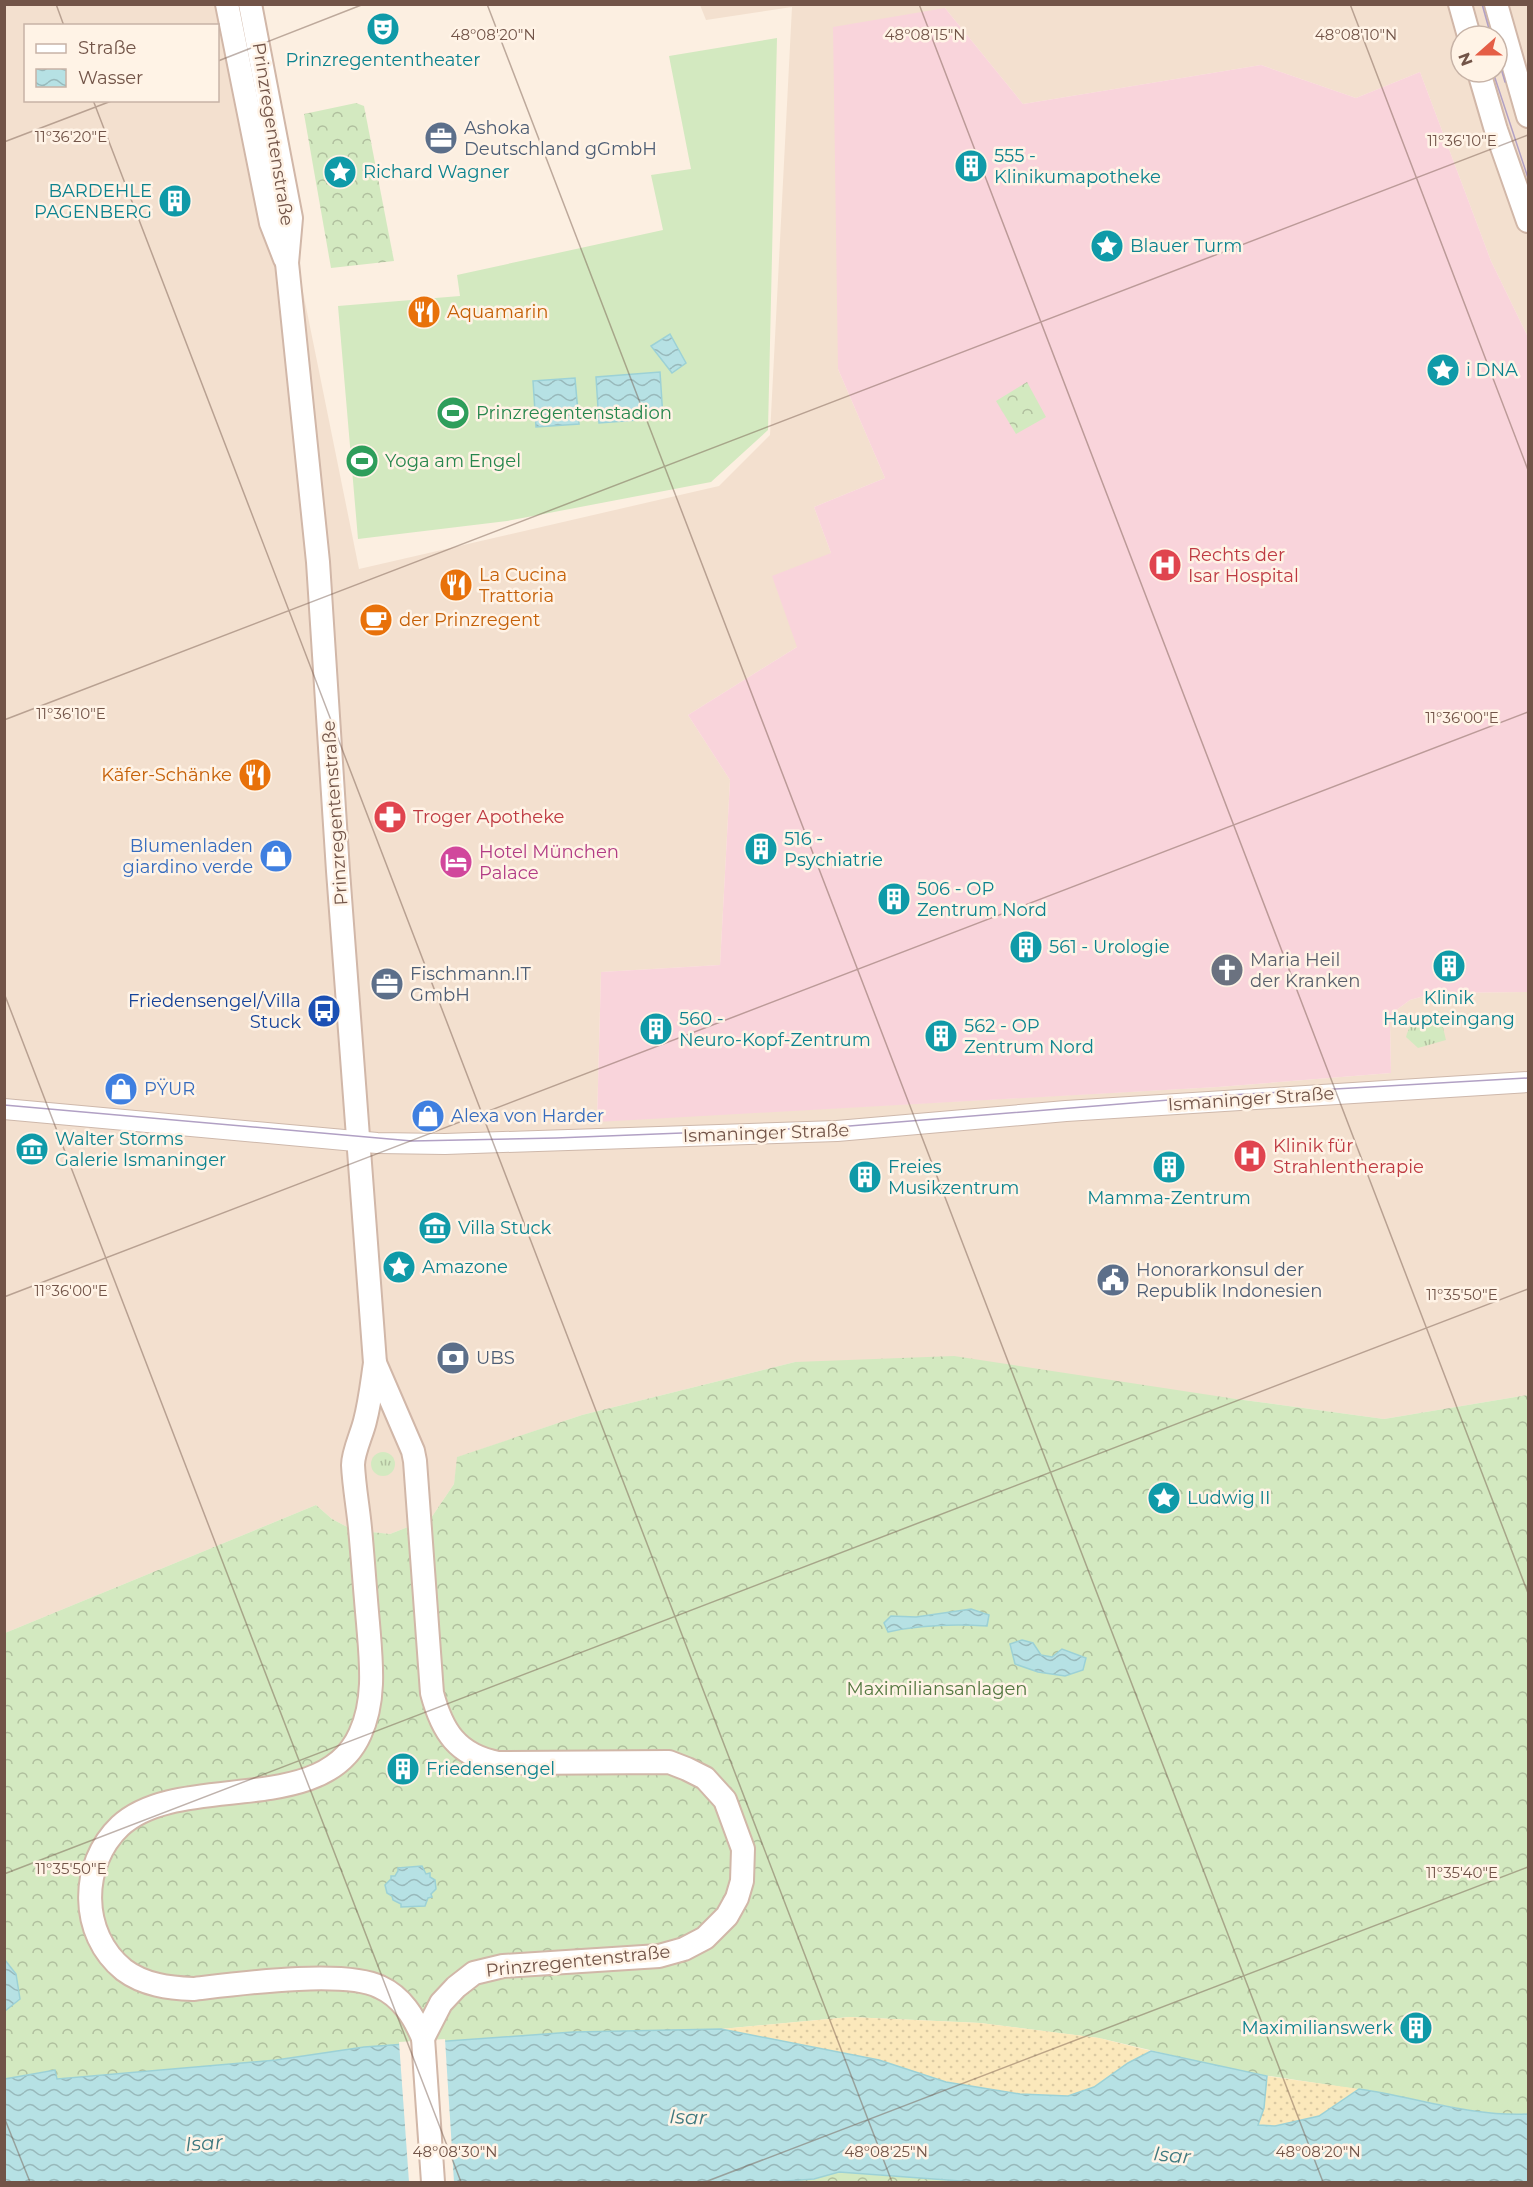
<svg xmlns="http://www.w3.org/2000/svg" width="1533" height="2187" font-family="Montserrat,sans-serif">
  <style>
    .residential { fill: #f3e0cf; fill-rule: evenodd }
    .medical { fill: #f9d4db }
    .grass { fill: url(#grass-tufts) }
    .forest { fill: url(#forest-crowns) }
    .sand { fill: url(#sand-dots) }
    .pitch { fill: #d3e9c0 }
    .water { fill: url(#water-waves); stroke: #9cd1d6; stroke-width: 1.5 }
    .pier { fill: #fcefe1 }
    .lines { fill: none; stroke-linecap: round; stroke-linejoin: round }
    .tertiary-casing { stroke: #ceb8ab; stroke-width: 22 }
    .secondary-casing { stroke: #d1b7a8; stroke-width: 26 }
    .tertiary { stroke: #fff; stroke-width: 20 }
    .secondary { stroke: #fff; stroke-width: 22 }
    .tram { stroke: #b1a0c4; stroke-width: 1.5 }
    .ticks { fill: none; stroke: #725448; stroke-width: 1.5; stroke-opacity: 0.45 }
    .labels { text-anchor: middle; stroke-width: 5; stroke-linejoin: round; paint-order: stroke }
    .culture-label { font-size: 18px; fill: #0d838f; stroke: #fff3e6; text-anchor: start }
    .service-label { font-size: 18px; fill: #4e5e75; stroke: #fff3e6; text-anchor: start }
    .street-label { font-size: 18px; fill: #725448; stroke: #fff3e6 }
    .food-label { font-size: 18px; fill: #c56008; stroke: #fff3e6; text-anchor: start }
    .leisure-label { font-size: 18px; fill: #27864d; stroke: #fff3e6; text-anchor: start }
    .health-label { font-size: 18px; fill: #be3a42; stroke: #fff3e6; text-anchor: start }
    .shop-label { font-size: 18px; fill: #366cbe; stroke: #fff3e6; text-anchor: start }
    .hotel-label { font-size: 18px; fill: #b23c85; stroke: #fff3e6; text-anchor: start }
    .worship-label { font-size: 18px; fill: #5b616d; stroke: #fff3e6; text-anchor: start }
    .transit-label { font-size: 18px; fill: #164399; stroke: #fff3e6; text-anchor: end }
    .park-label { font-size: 18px; fill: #547841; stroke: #fff3e6 }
    .water-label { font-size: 20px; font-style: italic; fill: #3f797f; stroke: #fff3e6 }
    .ticks-label { font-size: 15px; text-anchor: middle; fill: #725448; stroke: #fff3e6; stroke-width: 5; stroke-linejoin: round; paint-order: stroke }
  </style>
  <defs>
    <pattern id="grass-tufts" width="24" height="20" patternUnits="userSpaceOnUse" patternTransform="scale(1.5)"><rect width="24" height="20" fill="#d3e9c0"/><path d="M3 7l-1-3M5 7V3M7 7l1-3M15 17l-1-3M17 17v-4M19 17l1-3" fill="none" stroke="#b0bf9e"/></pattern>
    <pattern id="forest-crowns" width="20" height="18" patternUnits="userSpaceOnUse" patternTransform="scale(1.5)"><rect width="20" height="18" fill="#d3e9c0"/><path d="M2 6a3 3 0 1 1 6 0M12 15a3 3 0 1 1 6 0" fill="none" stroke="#b0bf9e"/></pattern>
    <pattern id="sand-dots" width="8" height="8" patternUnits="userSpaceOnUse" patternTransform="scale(1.5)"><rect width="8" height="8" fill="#fbe8bb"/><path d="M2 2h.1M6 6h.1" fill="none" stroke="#dac9a2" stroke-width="1.8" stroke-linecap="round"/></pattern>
    <pattern id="water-waves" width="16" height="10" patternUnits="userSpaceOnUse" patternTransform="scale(1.5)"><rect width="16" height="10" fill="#b6e1e4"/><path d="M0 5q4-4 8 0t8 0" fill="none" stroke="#98b9bb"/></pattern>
  </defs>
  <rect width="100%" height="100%" fill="#fcefe1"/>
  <!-- residential -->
  <path class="residential" d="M 5,5 L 245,5 L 359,569 L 719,486 L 770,435 L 792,7 L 706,20 L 700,5 L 1528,5 L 1528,337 L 1491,261 L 1420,72 L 1356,98 L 1261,65 L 1023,104 L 945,8 L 838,369 L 885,478 L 814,507 L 831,553 L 797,647 L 688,715 L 730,780 L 720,965 L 601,972 L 597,1121 L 1218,1087 L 1391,1073 L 1390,1021 L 1395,1011 L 1410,1000 L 1435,993 L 1528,992 L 1528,1395 L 1384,1419 L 1236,1399 L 795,1362 L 582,1415 L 458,1457 L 454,1484 L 431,1518 L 390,1534 L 353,1530 L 332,1519 L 316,1505 L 5,1633 ZM 26,26 L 218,26 L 218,100 L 26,100 ZM 1461,36 L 1497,36 L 1497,72 L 1461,72 Z"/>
  <!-- medical -->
  <path class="medical" d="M 945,8 L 1023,104 L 1261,65 L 1356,98 L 1420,72 L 1491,261 L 1528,337 L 1528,992 L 1435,993 L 1410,1000 L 1395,1011 L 1390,1021 L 1391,1073 L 1218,1087 L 597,1122 L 601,972 L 720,965 L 730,780 L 688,715 L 797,647 L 772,576 L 831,553 L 814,507 L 885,478 L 838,369 L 833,27 Z"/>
  <!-- grass -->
  <g class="grass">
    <path d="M 1439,1011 L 1446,1040 L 1418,1048 L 1406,1037 C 1410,1021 1422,1014 1439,1011 Z"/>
    <circle cx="383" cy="1464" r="12"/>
  </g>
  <!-- forest -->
  <g class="forest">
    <path d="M 356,103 L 364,106 L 394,261 L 331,268 L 304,114 Z"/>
    <path d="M 1027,382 L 1046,417 L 1016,434 L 996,401 Z"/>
    <path d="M 954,1356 L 1236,1399 L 1384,1419 L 1528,1395 L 1528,2114 L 1509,2115 L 1468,2110 L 1382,2093 L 1243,2072 L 1099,2038 L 980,2023 L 850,2017 L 721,2029 L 573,2032 L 364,2047 L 276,2060 L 56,2079 L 54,2070 L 5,2079 L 5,1633 L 316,1505 L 332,1519 L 353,1530 L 390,1534 L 431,1518 L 454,1484 L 457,1457 L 582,1415 L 795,1362 Z"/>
    <path d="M 839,2172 L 974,2182 L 773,2182 L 814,2179 Z"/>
  </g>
  <!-- sand -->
  <g class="sand">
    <path d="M 850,2017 L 980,2023 L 1099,2038 L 1151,2051 L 1128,2063 L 1094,2087 L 1068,2096 L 1020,2094 L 946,2082 L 879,2060 L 721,2029 Z"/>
    <path d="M 1267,2076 L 1359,2089 L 1319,2116 L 1275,2126 L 1257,2125 L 1264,2108 Z"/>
  </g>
  <!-- pitch -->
  <path class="pitch" d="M 777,38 L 768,430 L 711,482 L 507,521 L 358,539 L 338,306 L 460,296 L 457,275 L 663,230 L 651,175 L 691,169 L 669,56 Z"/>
  <!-- water -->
  <g class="water">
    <path d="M 670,334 L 686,363 L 672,373 L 651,346 Z"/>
    <path d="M 660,372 L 663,418 L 599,423 L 596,377 Z"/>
    <path d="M 575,378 L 579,424 L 536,427 L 533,381 Z"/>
    <path d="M 971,1609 L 989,1615 L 987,1626 C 954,1624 920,1625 888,1632 L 884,1623 L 891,1616 L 916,1617 Z"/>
    <path d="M 1022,1640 L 1033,1643 L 1041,1655 L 1052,1657 L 1062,1649 L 1086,1658 L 1083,1670 L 1065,1676 L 1038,1672 L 1015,1664 L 1010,1644 Z"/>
    <path d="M 422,1866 L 426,1874 L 430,1873 L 430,1877 L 435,1880 L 436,1889 L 431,1894 L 432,1897 L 428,1898 L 425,1906 L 401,1907 L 401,1904 L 393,1900 L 392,1896 L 387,1893 L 385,1885 L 391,1879 L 391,1876 L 395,1876 L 398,1871 L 398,1868 Z"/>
    <path d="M 5,1960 L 16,1974 L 20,1999 L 5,2011 Z"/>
    <path d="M 721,2029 L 879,2060 L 946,2082 L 1020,2094 L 1068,2096 L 1094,2087 L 1128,2063 L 1151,2051 L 1267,2076 L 1264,2108 L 1258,2125 L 1275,2126 L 1319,2116 L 1359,2089 C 1415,2097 1472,2117 1528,2114 L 1528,2182 L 974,2182 L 839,2172 L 814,2179 L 773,2182 L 5,2182 L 5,2079 L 55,2070 L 57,2079 L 276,2060 L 364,2047 L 573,2032 Z"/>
  </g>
  <!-- pier -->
  <path class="pier" d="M 445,2039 L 454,2182 L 409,2182 L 399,2042 Z"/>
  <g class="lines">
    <!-- tertiary casing -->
    <g class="tertiary-casing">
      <path id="tertiary" d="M 4,1109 L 377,1143 L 445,1144 L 837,1131 L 1066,1111 L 1528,1082"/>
    </g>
    <!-- secondary casing -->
    <g class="secondary-casing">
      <g id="secondary">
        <path d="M 227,4 L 271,223 L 285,259"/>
        <path d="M 250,4 L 291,218 L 287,263 L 318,562 L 338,871 L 375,1363 C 372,1383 370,1402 365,1421 C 362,1434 353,1452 353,1465 C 354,1486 358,1507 360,1528 C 363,1560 365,1591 368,1623 C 371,1660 376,1700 360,1734 C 323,1818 179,1771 120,1826 C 80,1864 79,1934 124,1970 C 144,1985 169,1988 193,1989 C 236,1984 344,1969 380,1987 C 402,1997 414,2017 423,2038 L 433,2182"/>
        <path d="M 1460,4 L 1469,36"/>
        <path d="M 1496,4 L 1528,116"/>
        <path d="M 1479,72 L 1496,130 L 1528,221"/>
        <path d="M 375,1363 L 413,1451 L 415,1461 L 432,1693 C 442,1731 457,1755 498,1763 L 669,1762 L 687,1769 L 705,1778 L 725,1800 L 743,1849 L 742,1881 L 737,1898 L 727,1916 L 705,1938 L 684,1949 L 659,1956 L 503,1966 L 474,1973 L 456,1987 L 441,2003 L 423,2038"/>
      </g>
    </g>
    <!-- tertiary -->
    <use href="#tertiary" class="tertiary"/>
    <!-- secondary -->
    <use href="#secondary" class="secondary"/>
    <!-- tram -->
    <g class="tram">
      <path d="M 1482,4 L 1491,36"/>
      <path d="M 1497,55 L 1505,82"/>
      <path d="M 1493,72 L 1528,178"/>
      <path d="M 4,1105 L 412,1141 L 556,1138 L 837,1127 L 1230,1095 L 1528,1078"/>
    </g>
  </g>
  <!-- ticks -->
  <path class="ticks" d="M 56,4 L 64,26M 487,4 L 1323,2182M 919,4 L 1528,1593M 1350,4 L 1528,470M 218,61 L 364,4M 93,100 L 892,2182M 4,142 L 114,100M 4,720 L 1528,135M 4,993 L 461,2182M 4,1297 L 1528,712M 4,1874 L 1528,1289M 4,2117 L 30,2182M 705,2182 L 1528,1867"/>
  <!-- icons -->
  <defs>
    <g id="theatre-disc" transform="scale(1.725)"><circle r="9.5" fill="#0f9aa8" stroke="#fff3e6"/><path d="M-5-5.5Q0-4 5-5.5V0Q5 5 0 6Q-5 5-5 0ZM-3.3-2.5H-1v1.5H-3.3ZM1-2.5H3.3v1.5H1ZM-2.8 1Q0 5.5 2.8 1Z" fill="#fff"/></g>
    <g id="office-disc" transform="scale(1.725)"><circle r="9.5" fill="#5c6f8a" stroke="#fff3e6"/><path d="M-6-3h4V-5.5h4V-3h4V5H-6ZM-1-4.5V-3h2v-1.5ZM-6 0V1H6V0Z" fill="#fff"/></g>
    <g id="building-disc" transform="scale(1.725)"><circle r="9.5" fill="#0f9aa8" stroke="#fff3e6"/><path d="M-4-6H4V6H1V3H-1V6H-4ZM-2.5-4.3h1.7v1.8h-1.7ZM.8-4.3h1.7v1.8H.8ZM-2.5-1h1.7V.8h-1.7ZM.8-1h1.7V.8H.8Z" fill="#fff"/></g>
    <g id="sight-disc" transform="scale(1.725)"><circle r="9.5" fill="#0f9aa8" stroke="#fff3e6"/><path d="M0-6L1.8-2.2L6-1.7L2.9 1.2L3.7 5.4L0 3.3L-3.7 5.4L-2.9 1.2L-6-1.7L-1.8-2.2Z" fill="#fff"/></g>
    <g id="restaurant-disc" transform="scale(1.725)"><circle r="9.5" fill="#e8710a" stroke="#fff3e6"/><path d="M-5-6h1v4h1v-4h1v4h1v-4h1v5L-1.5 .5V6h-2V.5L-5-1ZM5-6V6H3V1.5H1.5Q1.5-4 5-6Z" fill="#fff"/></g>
    <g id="stadium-disc" transform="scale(1.725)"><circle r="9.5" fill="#2e9e5b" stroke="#fff3e6"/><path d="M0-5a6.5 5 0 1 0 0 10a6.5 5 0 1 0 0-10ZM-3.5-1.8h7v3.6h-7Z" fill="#fff"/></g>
    <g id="hospital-disc" transform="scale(1.725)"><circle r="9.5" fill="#e0444e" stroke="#fff3e6"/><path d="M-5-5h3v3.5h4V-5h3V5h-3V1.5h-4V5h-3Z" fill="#fff"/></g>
    <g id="cafe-disc" transform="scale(1.725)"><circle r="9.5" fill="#e8710a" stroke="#fff3e6"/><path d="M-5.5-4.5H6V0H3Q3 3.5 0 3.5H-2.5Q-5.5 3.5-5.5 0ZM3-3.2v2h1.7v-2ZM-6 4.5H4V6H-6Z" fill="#fff"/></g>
    <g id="pharmacy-disc" transform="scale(1.725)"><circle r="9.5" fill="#e0444e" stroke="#fff3e6"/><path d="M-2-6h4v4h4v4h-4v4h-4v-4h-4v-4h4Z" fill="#fff"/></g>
    <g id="shop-disc" transform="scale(1.725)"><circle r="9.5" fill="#3f7fe0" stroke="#fff3e6"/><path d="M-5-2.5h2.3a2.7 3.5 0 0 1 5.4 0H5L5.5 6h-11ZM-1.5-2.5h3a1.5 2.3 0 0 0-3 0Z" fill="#fff"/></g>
    <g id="hotel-disc" transform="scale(1.725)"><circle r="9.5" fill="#d1479c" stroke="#fff3e6"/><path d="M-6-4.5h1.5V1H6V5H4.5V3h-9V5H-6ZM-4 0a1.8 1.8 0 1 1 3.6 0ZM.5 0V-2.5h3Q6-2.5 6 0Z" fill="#fff"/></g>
    <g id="church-disc" transform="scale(1.725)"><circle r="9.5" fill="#6b7280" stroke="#fff3e6"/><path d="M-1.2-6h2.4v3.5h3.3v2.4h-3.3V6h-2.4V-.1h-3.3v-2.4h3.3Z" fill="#fff"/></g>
    <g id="bus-disc" transform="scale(1.725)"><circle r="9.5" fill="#1a4fb4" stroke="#fff3e6"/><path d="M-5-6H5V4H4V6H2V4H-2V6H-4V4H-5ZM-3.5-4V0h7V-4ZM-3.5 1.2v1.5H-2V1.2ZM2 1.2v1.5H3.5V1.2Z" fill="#fff"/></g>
    <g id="museum-disc" transform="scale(1.725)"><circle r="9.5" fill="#0f9aa8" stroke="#fff3e6"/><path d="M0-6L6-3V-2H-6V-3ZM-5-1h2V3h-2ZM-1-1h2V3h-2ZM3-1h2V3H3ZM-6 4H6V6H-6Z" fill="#fff"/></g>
    <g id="civic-disc" transform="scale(1.725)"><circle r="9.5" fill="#5c6f8a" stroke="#fff3e6"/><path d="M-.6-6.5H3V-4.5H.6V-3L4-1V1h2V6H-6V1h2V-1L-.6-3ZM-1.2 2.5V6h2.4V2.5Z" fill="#fff"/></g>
    <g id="bank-disc" transform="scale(1.725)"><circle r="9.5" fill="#5c6f8a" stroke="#fff3e6"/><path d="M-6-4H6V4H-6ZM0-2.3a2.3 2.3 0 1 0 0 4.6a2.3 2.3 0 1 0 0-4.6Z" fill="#fff"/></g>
  </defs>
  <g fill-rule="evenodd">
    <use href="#theatre-disc" x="383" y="29"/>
    <use href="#office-disc" x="441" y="138"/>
    <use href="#building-disc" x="971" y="166"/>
    <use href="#sight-disc" x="340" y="172"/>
    <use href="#building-disc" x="175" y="201"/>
    <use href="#sight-disc" x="1107" y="246"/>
    <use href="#restaurant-disc" x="424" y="312"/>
    <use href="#sight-disc" x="1443" y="370"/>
    <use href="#stadium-disc" x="453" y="413"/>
    <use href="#stadium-disc" x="362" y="461"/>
    <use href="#hospital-disc" x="1165" y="565"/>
    <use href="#restaurant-disc" x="456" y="585"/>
    <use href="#cafe-disc" x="376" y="620"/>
    <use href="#restaurant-disc" x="255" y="775"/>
    <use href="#pharmacy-disc" x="390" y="817"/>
    <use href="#building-disc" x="761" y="849"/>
    <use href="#shop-disc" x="276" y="856"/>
    <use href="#hotel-disc" x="456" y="862"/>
    <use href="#building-disc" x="894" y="899"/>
    <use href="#building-disc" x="1026" y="947"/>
    <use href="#building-disc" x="1449" y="966"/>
    <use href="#church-disc" x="1227" y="970"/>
    <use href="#office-disc" x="387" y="984"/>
    <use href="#bus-disc" x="324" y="1011"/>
    <use href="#building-disc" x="656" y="1029"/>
    <use href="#building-disc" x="941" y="1036"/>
    <use href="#shop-disc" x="121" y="1089"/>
    <use href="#shop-disc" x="428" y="1116"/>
    <use href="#museum-disc" x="32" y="1149"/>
    <use href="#hospital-disc" x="1250" y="1156"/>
    <use href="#building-disc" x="1169" y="1167"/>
    <use href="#building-disc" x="865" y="1177"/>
    <use href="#museum-disc" x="435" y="1228"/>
    <use href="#sight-disc" x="399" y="1267"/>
    <use href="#civic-disc" x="1113" y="1280"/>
    <use href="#bank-disc" x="453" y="1358"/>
    <use href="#sight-disc" x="1164" y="1498"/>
    <use href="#building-disc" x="403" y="1769"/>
    <use href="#building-disc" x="1416" y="2028"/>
  </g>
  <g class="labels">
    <!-- culture labels -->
    <g class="culture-label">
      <text x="383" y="66" text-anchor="middle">Prinzregententheater</text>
      <text x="994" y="162">555 -<tspan x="994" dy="21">Klinikumapotheke</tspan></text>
      <text x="363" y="178">Richard Wagner</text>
      <text x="152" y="197" text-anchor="end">BARDEHLE<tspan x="152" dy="21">PAGENBERG</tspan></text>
      <text x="1130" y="252">Blauer Turm</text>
      <text x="1466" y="376">i DNA</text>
      <text x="784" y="845">516 -<tspan x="784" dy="21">Psychiatrie</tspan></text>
      <text x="917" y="895">506 - OP<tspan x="917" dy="21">Zentrum Nord</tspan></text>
      <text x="1049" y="953">561 - Urologie</text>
      <text x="1449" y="1004" text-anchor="middle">Klinik<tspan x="1449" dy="21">Haupteingang</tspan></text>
      <text x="679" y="1025">560 -<tspan x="679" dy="21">Neuro-Kopf-Zentrum</tspan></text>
      <text x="964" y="1032">562 - OP<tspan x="964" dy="21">Zentrum Nord</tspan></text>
      <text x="55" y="1145">Walter Storms<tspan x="55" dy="21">Galerie Ismaninger</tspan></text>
      <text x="888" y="1173">Freies<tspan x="888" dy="21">Musikzentrum</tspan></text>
      <text x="1169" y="1204" text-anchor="middle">Mamma-Zentrum</text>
      <text x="458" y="1234">Villa Stuck</text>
      <text x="422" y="1273">Amazone</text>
      <text x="1187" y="1504">Ludwig II</text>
      <text x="426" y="1775">Friedensengel</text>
      <text x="1393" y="2034" text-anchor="end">Maximilianswerk</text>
    </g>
    <!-- service labels -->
    <g class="service-label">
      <text x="464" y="134">Ashoka<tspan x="464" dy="21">Deutschland gGmbH</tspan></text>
      <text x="410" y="980">Fischmann.IT<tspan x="410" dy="21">GmbH</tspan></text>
      <text x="1136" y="1276">Honorarkonsul der<tspan x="1136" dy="21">Republik Indonesien</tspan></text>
      <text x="476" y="1364">UBS</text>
    </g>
    <!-- street labels -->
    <g class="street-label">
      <text transform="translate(273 134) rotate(81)" y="6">Prinzregentenstraße</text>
      <text transform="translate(335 813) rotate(-94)" y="6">Prinzregentenstraße</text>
      <text transform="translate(1251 1099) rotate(-4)" y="6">Ismaninger Straße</text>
      <text transform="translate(766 1133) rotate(-2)" y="6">Ismaninger Straße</text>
      <text transform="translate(578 1961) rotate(-6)" y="6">Prinzregentenstraße</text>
    </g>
    <!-- food labels -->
    <g class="food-label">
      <text x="447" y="318">Aquamarin</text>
      <text x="479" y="581">La Cucina<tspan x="479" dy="21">Trattoria</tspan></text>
      <text x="399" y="626">der Prinzregent</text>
      <text x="232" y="781" text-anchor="end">Käfer-Schänke</text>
    </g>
    <!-- leisure labels -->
    <g class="leisure-label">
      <text x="476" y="419">Prinzregentenstadion</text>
      <text x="385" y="467">Yoga am Engel</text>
    </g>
    <!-- health labels -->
    <g class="health-label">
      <text x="1188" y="561">Rechts der<tspan x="1188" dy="21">Isar Hospital</tspan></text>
      <text x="413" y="823">Troger Apotheke</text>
      <text x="1273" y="1152">Klinik für<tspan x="1273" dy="21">Strahlentherapie</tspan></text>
    </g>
    <!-- shop labels -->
    <g class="shop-label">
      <text x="253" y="852" text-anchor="end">Blumenladen<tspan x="253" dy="21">giardino verde</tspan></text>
      <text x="144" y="1095">PŸUR</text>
      <text x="451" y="1122">Alexa von Harder</text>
    </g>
    <!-- hotel labels -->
    <g class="hotel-label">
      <text x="479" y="858">Hotel München<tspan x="479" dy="21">Palace</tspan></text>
    </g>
    <!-- worship labels -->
    <g class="worship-label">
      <text x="1250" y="966">Maria Heil<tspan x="1250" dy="21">der Kranken</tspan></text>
    </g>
    <!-- transit labels -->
    <g class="transit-label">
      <text x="301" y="1007">Friedensengel/Villa<tspan x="301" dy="21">Stuck</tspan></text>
    </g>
    <!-- park labels -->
    <g class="park-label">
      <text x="937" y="1695">Maximiliansanlagen</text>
    </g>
    <!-- water labels -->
    <g class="water-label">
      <text transform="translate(688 2117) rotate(2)" y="7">Isar</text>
      <text transform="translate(204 2143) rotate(-4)" y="7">Isar</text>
      <text transform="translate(1172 2155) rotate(6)" y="7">Isar</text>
    </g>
  </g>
  <g class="ticks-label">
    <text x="493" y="40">48°08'20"N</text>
    <text x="925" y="40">48°08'15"N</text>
    <text x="1356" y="40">48°08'10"N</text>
    <text x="71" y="142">11°36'20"E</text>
    <text x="1462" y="146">11°36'10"E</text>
    <text x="71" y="719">11°36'10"E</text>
    <text x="1462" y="723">11°36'00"E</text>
    <text x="71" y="1296">11°36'00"E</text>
    <text x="1462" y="1300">11°35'50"E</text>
    <text x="71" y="1874">11°35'50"E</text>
    <text x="1462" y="1878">11°35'40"E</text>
    <text x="455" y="2157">48°08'30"N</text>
    <text x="886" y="2157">48°08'25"N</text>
    <text x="1318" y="2157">48°08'20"N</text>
  </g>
  <!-- border -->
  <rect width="1533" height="2187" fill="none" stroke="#725448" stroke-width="12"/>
  <!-- legend -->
  <rect x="24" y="24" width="195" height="78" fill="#fff3e6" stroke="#c7b3a7" stroke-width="1.5"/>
  <rect x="36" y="44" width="30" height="9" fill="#ffffff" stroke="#c7b3a7" stroke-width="1.5"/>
  <text x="78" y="54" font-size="18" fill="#725448">Straße</text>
  <rect x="36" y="69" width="30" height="18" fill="url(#water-waves)" stroke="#c7b3a7" stroke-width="1.5"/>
  <text x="78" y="84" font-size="18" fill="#725448">Wasser</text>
  <!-- north arrow -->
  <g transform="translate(1479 54) rotate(249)"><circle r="28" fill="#fff3e6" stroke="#c7b3a7" stroke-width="1.5"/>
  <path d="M0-4.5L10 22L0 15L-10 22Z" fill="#e55e46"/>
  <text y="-9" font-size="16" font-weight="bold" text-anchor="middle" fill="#725448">N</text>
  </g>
</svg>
